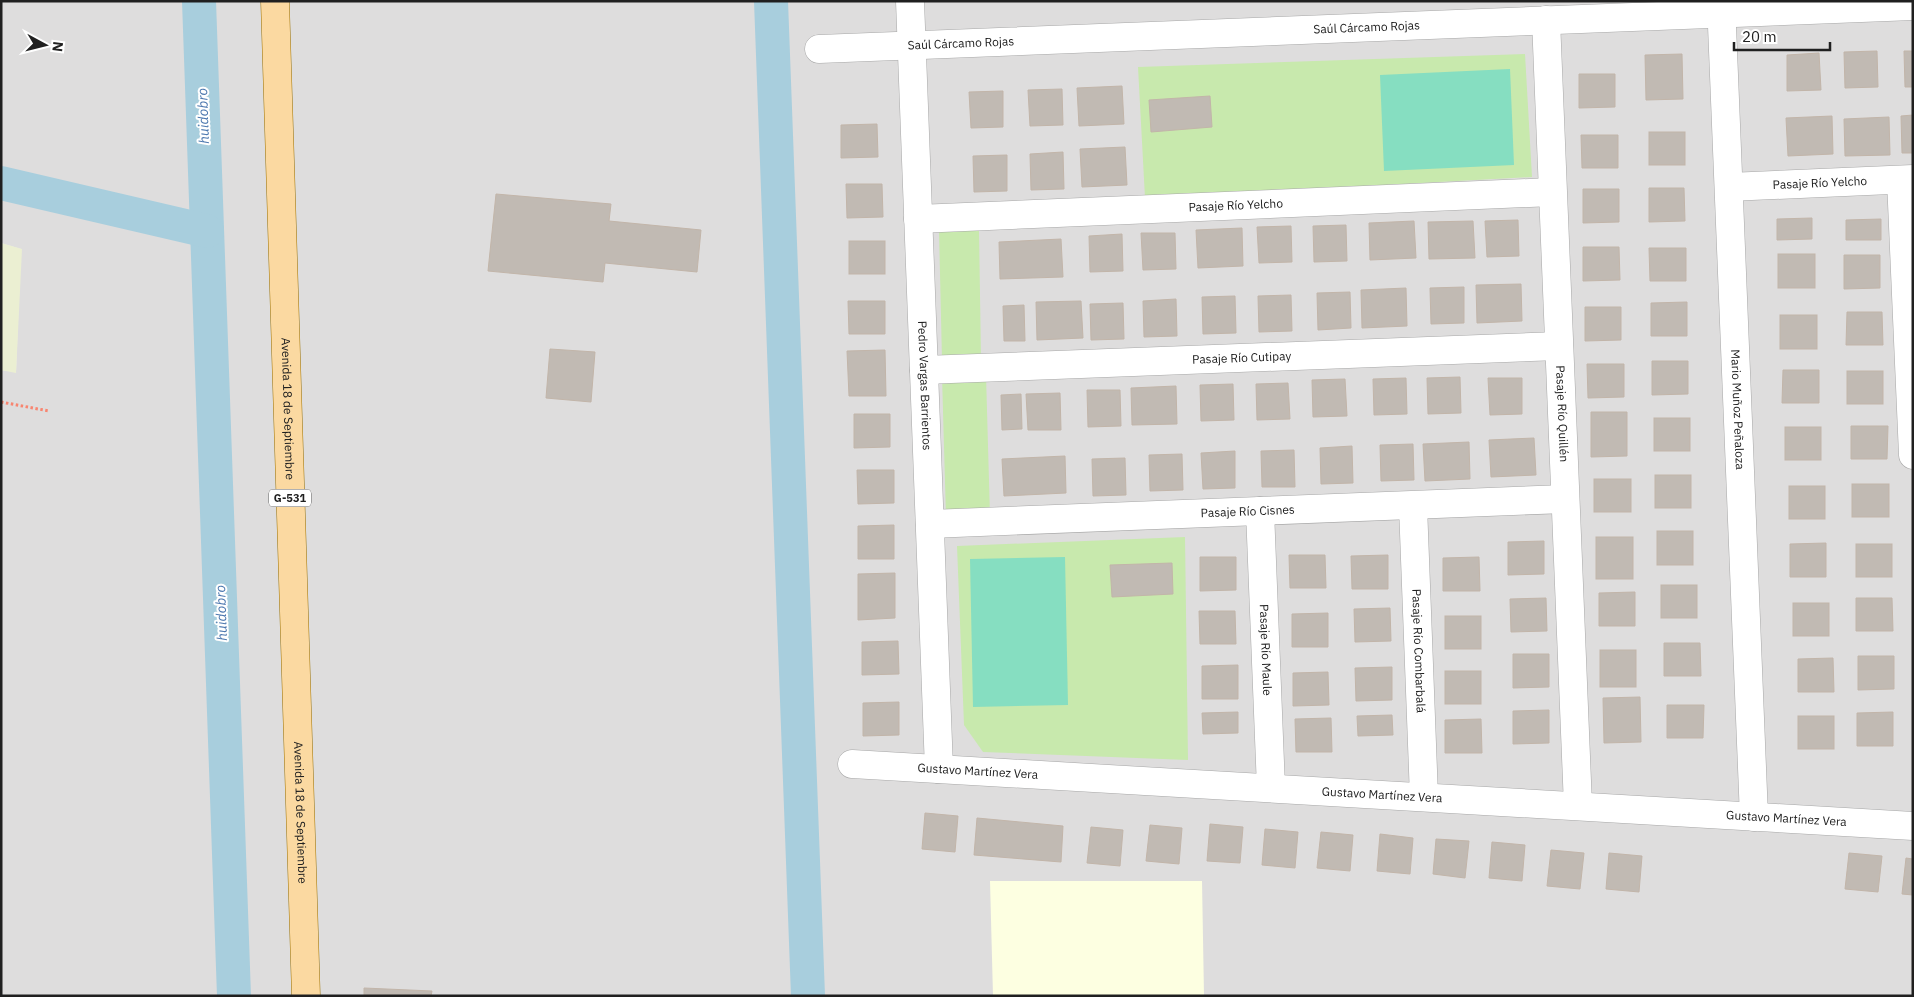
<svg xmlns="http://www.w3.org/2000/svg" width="1914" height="997" font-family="'IBM Plex Sans',sans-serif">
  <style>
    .residential { fill: #dedddd }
    .education { fill: #fdffe1 }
    .farmland { fill: #ebefd2 }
    .grass { fill: #c8e9ad }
    .pitch { fill: #86dec1 }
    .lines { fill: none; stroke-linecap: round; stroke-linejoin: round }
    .canal { stroke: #a8cedd; stroke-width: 34 }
    .building { fill: #c1bab3; stroke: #c2b5a9 }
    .minor-casing { stroke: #a7a7a7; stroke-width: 29 }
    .major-casing { stroke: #9a7002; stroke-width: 29 }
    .path { stroke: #f88570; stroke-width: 3; stroke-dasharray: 2.5 2.5; stroke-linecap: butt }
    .minor { stroke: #fff; stroke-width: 28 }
    .major { stroke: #fbd9a1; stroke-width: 28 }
    .labels { text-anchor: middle; stroke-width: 4; stroke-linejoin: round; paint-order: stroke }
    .shield { fill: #fff; stroke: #636363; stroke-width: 1 }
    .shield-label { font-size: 11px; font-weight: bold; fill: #202020 }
    .street-label { font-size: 12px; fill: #202020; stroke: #fff }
    .water-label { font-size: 14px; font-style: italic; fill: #4d78af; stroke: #fff }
  </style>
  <rect width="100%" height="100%" fill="#f0eee6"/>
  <!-- residential -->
  <path class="residential" d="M 1,1 L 1913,1 L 1913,996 L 1,996 L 1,370 L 16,372 L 21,249 L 1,243 Z"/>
  <!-- education -->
  <path class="education" d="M 990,881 L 1202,881 L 1204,996 L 993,996 Z"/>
  <!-- farmland -->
  <path class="farmland" d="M 1,243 L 22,249 L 16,373 L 1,370 Z"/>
  <!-- grass -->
  <g class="grass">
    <path d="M 1525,54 L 1532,177 L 1145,198 L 1138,67 Z"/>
    <path d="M 939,230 L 979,230 L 981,359 L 942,360 Z"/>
    <path d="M 986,375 L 990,516 L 946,517 L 942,376 Z"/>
    <path d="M 1185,537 L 1188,760 L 983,752 L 964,725 L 957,546 Z"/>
  </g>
  <!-- pitch -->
  <g class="pitch">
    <path d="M 1510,69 L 1514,165 L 1384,171 L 1380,75 Z"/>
    <path d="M 1065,557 L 1068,705 L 973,707 L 970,559 Z"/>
  </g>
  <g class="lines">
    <!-- canal -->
    <g class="canal">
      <path d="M 199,1 L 234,996"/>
      <path d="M 771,1 L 808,996"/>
      <path d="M 1,183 L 207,231"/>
    </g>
  </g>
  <!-- building -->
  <g class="building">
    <path d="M 1877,51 L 1878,87 L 1845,88 L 1844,52 Z"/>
    <path d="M 1904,51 L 1913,51 L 1913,87 L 1905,87 Z"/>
    <path d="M 1819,53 L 1821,90 L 1787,91 L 1787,55 Z"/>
    <path d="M 1682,54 L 1683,99 L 1646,100 L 1645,55 Z"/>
    <path d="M 1579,74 L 1615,74 L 1615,107 L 1579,108 Z"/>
    <path d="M 1122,86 L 1124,124 L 1079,126 L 1077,88 Z"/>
    <path d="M 1062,89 L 1063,125 L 1030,126 L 1028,90 Z"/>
    <path d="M 1003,91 L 1003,127 L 971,128 L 969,92 Z"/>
    <path d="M 1210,96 L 1212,127 L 1151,132 L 1149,100 Z"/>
    <path d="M 1913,115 L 1913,153 L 1902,153 L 1901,116 Z"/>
    <path d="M 1832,116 L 1833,154 L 1788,156 L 1786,118 Z"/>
    <path d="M 1889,117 L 1890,155 L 1845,156 L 1844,119 Z"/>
    <path d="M 877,124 L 878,157 L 841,158 L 841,125 Z"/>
    <rect x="1649" y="132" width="36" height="33"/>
    <path d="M 1581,135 L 1618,135 L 1618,168 L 1582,168 Z"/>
    <path d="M 1125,147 L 1127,185 L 1082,187 L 1080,149 Z"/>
    <path d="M 1063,152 L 1064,189 L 1031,190 L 1030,154 Z"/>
    <path d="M 1007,155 L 1007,191 L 974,192 L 973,156 Z"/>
    <path d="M 846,184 L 882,184 L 883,217 L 847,218 Z"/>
    <path d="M 1649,188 L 1684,188 L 1685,221 L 1649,222 Z"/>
    <path d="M 1583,189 L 1619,189 L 1619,222 L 1583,223 Z"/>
    <path d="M 496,194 L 611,204 L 609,221 L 701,230 L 697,272 L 605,263 L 603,282 L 488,271 Z"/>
    <path d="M 1812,218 L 1812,239 L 1777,240 L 1777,219 Z"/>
    <path d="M 1881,219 L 1881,240 L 1846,240 L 1846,220 Z"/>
    <path d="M 1518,220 L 1519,256 L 1487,257 L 1485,221 Z"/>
    <path d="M 1414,221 L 1416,258 L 1370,260 L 1369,223 Z"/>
    <path d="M 1473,221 L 1475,258 L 1429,259 L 1428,222 Z"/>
    <path d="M 1346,225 L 1347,261 L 1314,262 L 1313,226 Z"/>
    <path d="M 1291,226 L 1292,262 L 1259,263 L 1257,227 Z"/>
    <path d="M 1242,228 L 1243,266 L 1198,268 L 1196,230 Z"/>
    <path d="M 1141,233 L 1175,233 L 1176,269 L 1143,270 Z"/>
    <path d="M 1122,234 L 1123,271 L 1090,272 L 1089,236 Z"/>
    <path d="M 1061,239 L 1063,277 L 1000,279 L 999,242 Z"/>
    <rect x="849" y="241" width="36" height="33"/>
    <path d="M 1583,247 L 1619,247 L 1620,280 L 1583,281 Z"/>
    <path d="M 1649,248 L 1686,248 L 1686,281 L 1650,281 Z"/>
    <rect x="1778" y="254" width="37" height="34"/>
    <path d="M 1844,255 L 1880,255 L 1880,288 L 1844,289 Z"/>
    <path d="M 1521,284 L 1522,321 L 1477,323 L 1476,285 Z"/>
    <path d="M 1464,287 L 1464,323 L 1431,324 L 1430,288 Z"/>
    <path d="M 1406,288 L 1407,326 L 1362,328 L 1361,290 Z"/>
    <path d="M 1350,292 L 1351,328 L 1318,330 L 1317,293 Z"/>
    <path d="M 1291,295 L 1292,331 L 1259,332 L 1258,296 Z"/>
    <path d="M 1235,296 L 1236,333 L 1203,334 L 1202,297 Z"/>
    <path d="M 1176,299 L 1177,336 L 1144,337 L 1143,301 Z"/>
    <path d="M 848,301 L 885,301 L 885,334 L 849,334 Z"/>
    <path d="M 1081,301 L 1083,338 L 1037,340 L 1036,302 Z"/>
    <path d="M 1687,302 L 1687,336 L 1651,336 L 1651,303 Z"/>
    <path d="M 1123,303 L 1124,339 L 1091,340 L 1090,304 Z"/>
    <path d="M 1024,305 L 1025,341 L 1004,341 L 1003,306 Z"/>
    <path d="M 1585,307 L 1621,307 L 1621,340 L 1585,341 Z"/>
    <path d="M 1847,312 L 1882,312 L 1883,345 L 1846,345 Z"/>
    <rect x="1780" y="315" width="37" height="34"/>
    <path d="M 550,349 L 595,352 L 591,402 L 546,398 Z"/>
    <path d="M 885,350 L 886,396 L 849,396 L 847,351 Z"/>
    <path d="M 1652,361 L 1688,361 L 1688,394 L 1652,395 Z"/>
    <path d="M 1587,364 L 1624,364 L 1624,397 L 1588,398 Z"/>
    <path d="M 1783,370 L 1819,370 L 1819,403 L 1782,403 Z"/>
    <rect x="1847" y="371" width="36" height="33"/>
    <path d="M 1460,377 L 1461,413 L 1428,414 L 1427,378 Z"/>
    <path d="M 1406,378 L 1407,414 L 1374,415 L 1373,379 Z"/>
    <path d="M 1488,378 L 1522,378 L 1522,414 L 1490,415 Z"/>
    <path d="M 1345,379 L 1347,416 L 1313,417 L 1312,380 Z"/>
    <path d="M 1288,383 L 1290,419 L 1257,420 L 1256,384 Z"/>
    <path d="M 1233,384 L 1234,420 L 1201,421 L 1200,385 Z"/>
    <path d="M 1176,386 L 1177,424 L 1132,425 L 1131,388 Z"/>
    <path d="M 1087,390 L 1120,390 L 1121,426 L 1088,427 Z"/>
    <path d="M 1060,393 L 1061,430 L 1028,430 L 1026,394 Z"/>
    <path d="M 1021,394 L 1022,429 L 1002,430 L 1001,395 Z"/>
    <path d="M 1591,412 L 1627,412 L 1627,456 L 1591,457 Z"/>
    <path d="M 854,414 L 890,414 L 890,447 L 854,448 Z"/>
    <rect x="1654" y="418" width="36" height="33"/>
    <path d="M 1851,426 L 1888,426 L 1887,459 L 1851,459 Z"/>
    <rect x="1785" y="427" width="36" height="33"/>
    <path d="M 1534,438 L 1536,475 L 1491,477 L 1489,440 Z"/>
    <path d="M 1469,442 L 1470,479 L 1425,481 L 1423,444 Z"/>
    <path d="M 1413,444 L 1414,480 L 1381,481 L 1380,445 Z"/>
    <path d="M 1352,446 L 1353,483 L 1321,484 L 1320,448 Z"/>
    <path d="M 1294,450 L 1295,487 L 1262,487 L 1261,451 Z"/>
    <path d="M 1235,451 L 1235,488 L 1203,489 L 1201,453 Z"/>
    <path d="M 1182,454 L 1183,490 L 1150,491 L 1149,455 Z"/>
    <path d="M 1065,456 L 1066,493 L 1004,496 L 1002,459 Z"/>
    <path d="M 1125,458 L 1126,495 L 1093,496 L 1092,459 Z"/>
    <path d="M 857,470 L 894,470 L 894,503 L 858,504 Z"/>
    <rect x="1655" y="475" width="36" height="33"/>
    <rect x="1594" y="479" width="37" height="33"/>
    <rect x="1852" y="484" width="37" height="33"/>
    <rect x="1789" y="486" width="36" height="33"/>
    <path d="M 894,525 L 894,559 L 858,559 L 858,526 Z"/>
    <rect x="1657" y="531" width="36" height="34"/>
    <rect x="1596" y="537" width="37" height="42"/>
    <path d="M 1544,541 L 1544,574 L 1508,575 L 1508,542 Z"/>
    <path d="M 1826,543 L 1826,577 L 1790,577 L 1790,544 Z"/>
    <rect x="1856" y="544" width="36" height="33"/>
    <path d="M 1289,555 L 1325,555 L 1326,588 L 1290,588 Z"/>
    <path d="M 1388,555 L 1388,589 L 1352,589 L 1351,556 Z"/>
    <path d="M 1200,557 L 1236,557 L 1236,590 L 1200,591 Z"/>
    <path d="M 1479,557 L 1480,591 L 1443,591 L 1443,558 Z"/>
    <path d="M 1172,563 L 1173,594 L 1112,597 L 1110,565 Z"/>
    <path d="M 895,573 L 895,618 L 858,620 L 858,574 Z"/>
    <rect x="1661" y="585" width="36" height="33"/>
    <path d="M 1635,592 L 1635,626 L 1599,626 L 1599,593 Z"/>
    <path d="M 1546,598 L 1547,631 L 1511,632 L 1510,599 Z"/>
    <path d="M 1856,598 L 1892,598 L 1893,631 L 1856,631 Z"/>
    <rect x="1793" y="603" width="36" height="33"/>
    <path d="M 1390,608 L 1391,641 L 1355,642 L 1354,609 Z"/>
    <path d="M 1199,611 L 1235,611 L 1236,644 L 1200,644 Z"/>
    <path d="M 1328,613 L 1328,647 L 1292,647 L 1292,614 Z"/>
    <rect x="1445" y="616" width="36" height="33"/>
    <path d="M 898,641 L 899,674 L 862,675 L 862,642 Z"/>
    <path d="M 1664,643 L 1700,643 L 1701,676 L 1664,676 Z"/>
    <rect x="1600" y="650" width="36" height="37"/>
    <path d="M 1513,654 L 1549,654 L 1549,687 L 1513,688 Z"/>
    <path d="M 1858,656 L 1894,656 L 1894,689 L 1858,690 Z"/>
    <path d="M 1833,658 L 1834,692 L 1798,692 L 1798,659 Z"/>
    <path d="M 1238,665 L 1238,699 L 1202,699 L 1202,666 Z"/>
    <path d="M 1392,667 L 1392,700 L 1356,701 L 1355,668 Z"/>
    <rect x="1445" y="671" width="36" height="33"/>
    <path d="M 1328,672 L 1329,705 L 1293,706 L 1293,673 Z"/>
    <path d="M 1640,697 L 1641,742 L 1604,743 L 1603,698 Z"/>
    <path d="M 899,702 L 899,735 L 863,736 L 863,703 Z"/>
    <path d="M 1667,705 L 1704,705 L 1703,738 L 1667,738 Z"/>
    <path d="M 1549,710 L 1549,743 L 1513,744 L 1513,711 Z"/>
    <path d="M 1238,712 L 1238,733 L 1203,734 L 1202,713 Z"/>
    <path d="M 1893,712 L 1893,746 L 1857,746 L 1857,713 Z"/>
    <path d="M 1392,715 L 1393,735 L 1358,736 L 1357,716 Z"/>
    <rect x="1798" y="716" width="36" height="33"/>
    <path d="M 1331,718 L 1332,752 L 1296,752 L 1295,719 Z"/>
    <path d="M 1481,719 L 1482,753 L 1445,753 L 1445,720 Z"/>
    <path d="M 925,813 L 958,816 L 955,852 L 922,849 Z"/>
    <path d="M 977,818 L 1063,826 L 1061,862 L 974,855 Z"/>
    <path d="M 1210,824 L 1243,827 L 1240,863 L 1207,861 Z"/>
    <path d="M 1150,825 L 1182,828 L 1179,864 L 1146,861 Z"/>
    <path d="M 1091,827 L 1123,830 L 1120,866 L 1087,863 Z"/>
    <path d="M 1265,829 L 1298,832 L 1295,868 L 1262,865 Z"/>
    <path d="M 1321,832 L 1353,835 L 1350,871 L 1317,868 Z"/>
    <path d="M 1380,834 L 1413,838 L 1410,874 L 1377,871 Z"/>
    <path d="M 1436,839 L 1469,841 L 1465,878 L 1433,874 Z"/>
    <path d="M 1492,842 L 1525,845 L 1522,881 L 1489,878 Z"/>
    <path d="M 1551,850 L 1584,853 L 1580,889 L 1547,886 Z"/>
    <path d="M 1609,853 L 1642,856 L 1639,892 L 1606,889 Z"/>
    <path d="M 1849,853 L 1882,856 L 1878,892 L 1845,889 Z"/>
    <path d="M 1906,858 L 1913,859 L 1913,895 L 1902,894 Z"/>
    <path d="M 364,988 L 432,991 L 431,996 L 364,996 Z"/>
  </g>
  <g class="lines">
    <!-- minor casing -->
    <g class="minor-casing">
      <g id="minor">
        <path id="s1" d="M 910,1 L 939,769"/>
        <path id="s2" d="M 1721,1 L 1754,817"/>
        <path id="s3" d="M 1546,20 L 1578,806"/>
        <path id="s4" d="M 819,49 L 1913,6"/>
        <path d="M 1901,180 L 1913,455"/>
        <path id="s5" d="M 1729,187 L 1913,179"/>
        <path id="s6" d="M 918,219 L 1552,192"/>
        <path id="s7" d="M 924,370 L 1559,346"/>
        <path id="s8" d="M 1413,506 L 1424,797"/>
        <path id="s9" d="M 1260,511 L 1271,788"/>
        <path id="s10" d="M 930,524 L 1565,499"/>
        <path id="s11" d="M 852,764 L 1913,826"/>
      </g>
    </g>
    <!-- major casing -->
    <g class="major-casing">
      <g id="major">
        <path id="s12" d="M 275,1 L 306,996"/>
      </g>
    </g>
    <!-- path -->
    <path class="path" d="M 1,402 L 49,411"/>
    <!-- minor -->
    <use href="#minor" class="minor"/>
    <!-- major -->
    <use href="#major" class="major"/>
  </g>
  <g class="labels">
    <!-- shield labels -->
    <rect class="shield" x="269" y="489.5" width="42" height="17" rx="4"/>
    <g class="shield-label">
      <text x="290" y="502">G-531</text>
    </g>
    <!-- street labels -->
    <g class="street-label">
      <text dy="4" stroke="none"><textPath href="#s4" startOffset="548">Saúl Cárcamo Rojas</textPath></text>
      <text dy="4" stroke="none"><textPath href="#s4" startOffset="142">Saúl Cárcamo Rojas</textPath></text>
      <text dy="4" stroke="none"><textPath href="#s5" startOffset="91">Pasaje Río Yelcho</textPath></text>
      <text dy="4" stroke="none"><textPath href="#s6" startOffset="318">Pasaje Río Yelcho</textPath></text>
      <text dy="4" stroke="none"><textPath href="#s7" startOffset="318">Pasaje Río Cutipay</textPath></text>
      <text dy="4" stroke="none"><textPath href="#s1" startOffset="385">Pedro Vargas Barrientos</textPath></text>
      <text dy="4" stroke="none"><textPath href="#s12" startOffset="408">Avenida 18 de Septiembre</textPath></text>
      <text dy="4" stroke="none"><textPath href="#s2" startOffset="409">Mario Muñoz Peñaloza</textPath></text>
      <text dy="4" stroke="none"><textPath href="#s3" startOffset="394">Pasaje Río Quillén</textPath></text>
      <text dy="4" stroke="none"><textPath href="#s10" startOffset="318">Pasaje Río Cisnes</textPath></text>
      <text dy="4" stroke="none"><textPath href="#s9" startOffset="139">Pasaje Río Maule</textPath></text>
      <text dy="4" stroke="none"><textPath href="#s8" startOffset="145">Pasaje Río Combarbalá</textPath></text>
      <text dy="4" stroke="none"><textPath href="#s11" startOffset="126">Gustavo Martínez Vera</textPath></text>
      <text dy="4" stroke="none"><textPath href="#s11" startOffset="531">Gustavo Martínez Vera</textPath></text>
      <text dy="4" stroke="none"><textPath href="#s12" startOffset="812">Avenida 18 de Septiembre</textPath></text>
      <text dy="4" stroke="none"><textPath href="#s11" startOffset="936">Gustavo Martínez Vera</textPath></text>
    </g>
    <!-- water labels -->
    <g class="water-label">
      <text transform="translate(203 116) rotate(-92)" y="5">huidobro</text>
      <text transform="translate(221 613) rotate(-92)" y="5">huidobro</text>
    </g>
  </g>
  <!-- border -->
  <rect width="1914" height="997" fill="none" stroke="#202020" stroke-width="5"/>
  <!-- north arrow -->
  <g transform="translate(45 45) rotate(97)" stroke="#ffffff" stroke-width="4" paint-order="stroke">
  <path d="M0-4L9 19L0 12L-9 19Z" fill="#202020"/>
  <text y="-8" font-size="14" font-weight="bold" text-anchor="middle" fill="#202020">N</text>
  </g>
  <!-- scale -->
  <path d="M1734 42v8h96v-8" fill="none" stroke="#202020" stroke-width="2.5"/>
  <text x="1742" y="42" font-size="15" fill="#202020" stroke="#ffffff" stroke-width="4" paint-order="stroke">20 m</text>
</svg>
